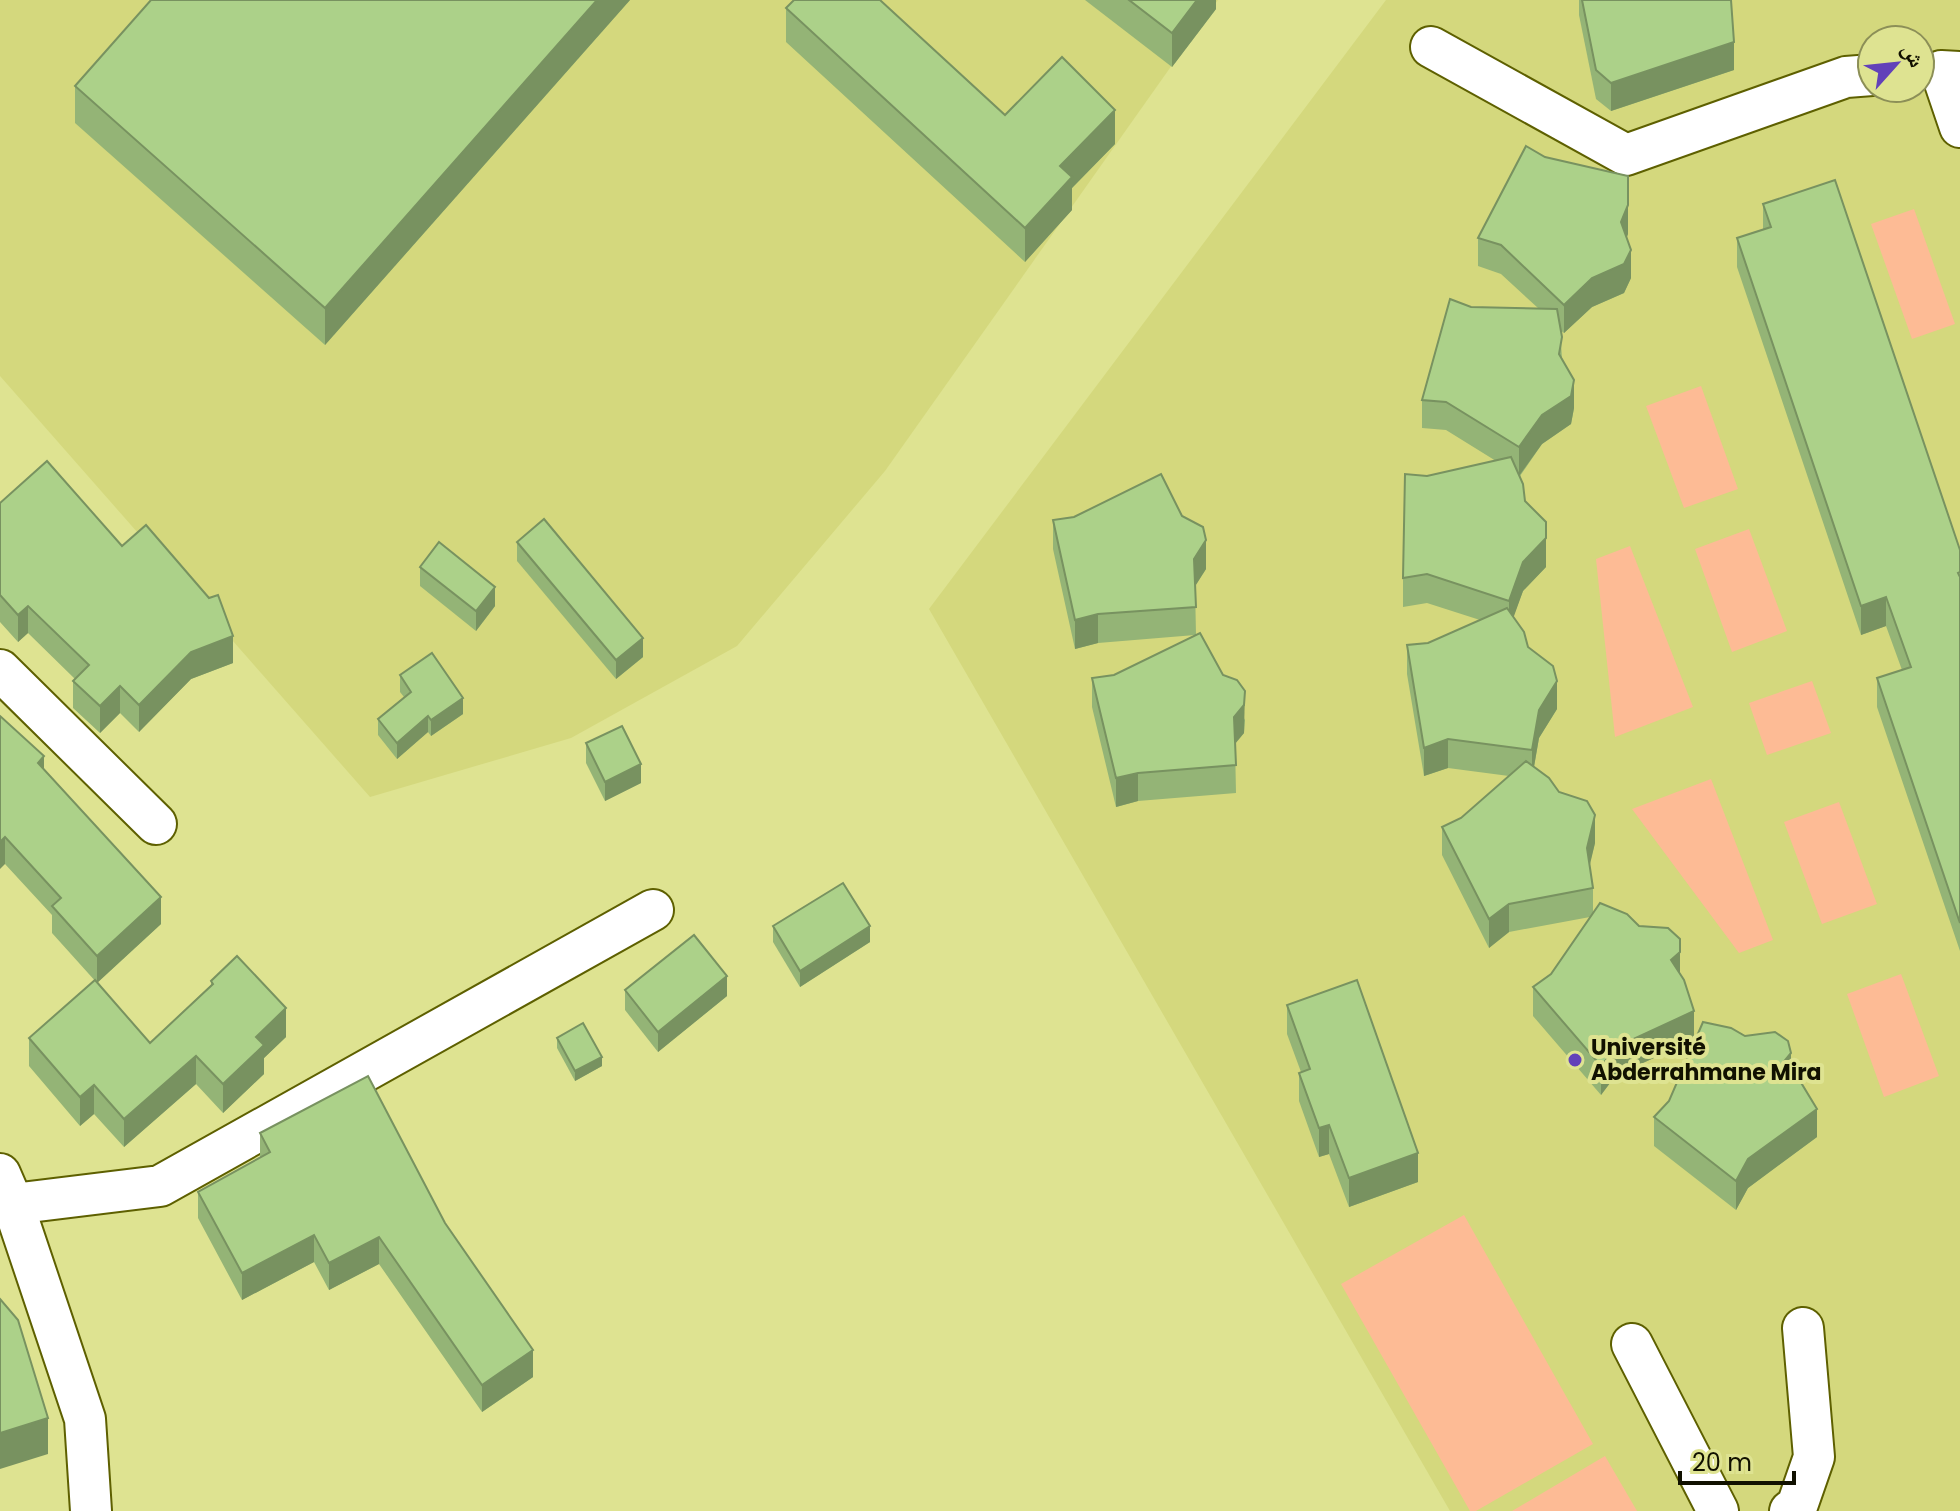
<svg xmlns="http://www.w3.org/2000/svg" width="1960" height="1511" font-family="Poppins,'Noto Naskh Arabic',sans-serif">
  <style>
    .built { fill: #d4d87d; fill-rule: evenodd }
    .green { fill: #fdbb95 }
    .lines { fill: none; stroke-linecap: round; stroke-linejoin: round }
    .minor-casing { stroke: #5e6000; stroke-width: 44 }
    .minor { stroke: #fff; stroke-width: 40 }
    .wall { fill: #94b476 }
    .shaded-wall { fill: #789260 }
    .building { fill: #acd189; stroke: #789260; stroke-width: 2 }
    .poi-dot { fill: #6241b9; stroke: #dee391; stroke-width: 3 }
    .labels { text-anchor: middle; stroke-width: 8; stroke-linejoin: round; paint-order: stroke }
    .poi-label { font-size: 22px; font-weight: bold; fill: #110; stroke: #dee391; text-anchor: start }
  </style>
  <rect width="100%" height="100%" fill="#dee391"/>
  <!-- built -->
  <g class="built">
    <path d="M 0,0 L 1218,0 L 885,471 L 737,646 L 571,738 L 370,797 L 0,376 Z"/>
    <path d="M 1386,0 L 1960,0 L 1960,1511 L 1450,1511 L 929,609 ZM 1872,40 L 1920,40 L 1920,88 L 1872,88 Z"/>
  </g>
  <!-- green -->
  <g class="green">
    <path d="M 1914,209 L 1955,324 L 1912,339 L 1871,224 Z"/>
    <path d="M 1701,386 L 1738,489 L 1684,508 L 1646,406 Z"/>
    <path d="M 1749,529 L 1787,631 L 1732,652 L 1695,549 Z"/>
    <path d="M 1630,546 L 1693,707 L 1615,737 L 1596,559 Z"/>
    <path d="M 1812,681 L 1831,733 L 1767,755 L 1749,703 Z"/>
    <path d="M 1711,779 L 1773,940 L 1739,953 L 1632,809 Z"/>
    <path d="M 1839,802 L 1877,904 L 1822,924 L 1784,822 Z"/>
    <path d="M 1901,974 L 1939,1076 L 1884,1097 L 1847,994 Z"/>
    <path d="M 1464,1215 L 1593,1444 L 1476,1511 L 1470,1511 L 1341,1284 Z"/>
    <path d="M 1605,1456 L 1637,1511 L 1512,1511 Z"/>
  </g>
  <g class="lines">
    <!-- minor casing -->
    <g class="minor-casing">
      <g id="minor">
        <path d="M 1431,47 L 1626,155 L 1846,77 L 1872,75"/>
        <path d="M 1960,72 L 1941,71 L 1960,127"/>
        <path d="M 0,670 L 156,824"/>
        <path d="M 0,1174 L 13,1204 L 85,1419 L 91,1511"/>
        <path d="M 13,1204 L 160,1186 L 653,910"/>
        <path d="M 1632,1344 L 1718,1511"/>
        <path d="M 1790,1511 L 1797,1506 L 1814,1457 L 1803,1328"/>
      </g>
    </g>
    <!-- minor -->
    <use href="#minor" class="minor"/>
  </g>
  <!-- wall -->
  <g class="wall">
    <path d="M 630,0 L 325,345 L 75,123 L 75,86 Z"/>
    <path d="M 1085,0 L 1216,0 L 1216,9 L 1172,67 Z"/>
    <path d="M 1579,0 L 1731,0 L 1734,70 L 1611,111 L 1596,99 L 1579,15 Z"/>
    <path d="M 786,8 L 1005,115 L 1115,144 L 1072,188 L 1072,210 L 1025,262 L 786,42 Z"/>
    <path d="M 1763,204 L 1960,550 L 1960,951 L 1877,707 L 1877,678 L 1902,670 L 1886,626 L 1861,635 L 1737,267 L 1737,238 L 1763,229 Z"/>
    <path d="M 1628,234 L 1627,237 L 1631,278 L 1624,293 L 1592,307 L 1564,333 L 1560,330 L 1562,358 L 1574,408 L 1571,424 L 1542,444 L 1520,476 L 1525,501 L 1546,567 L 1523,591 L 1513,617 L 1557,709 L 1539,738 L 1534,767 L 1595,843 L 1589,866 L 1593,888 L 1593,914 L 1680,975 L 1694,1040 L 1616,1075 L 1601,1095 L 1533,1016 L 1533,987 L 1551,974 L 1590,917 L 1509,932 L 1489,948 L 1442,855 L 1442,827 L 1461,818 L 1509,776 L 1448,768 L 1424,776 L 1407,674 L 1407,645 L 1428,643 L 1480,620 L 1427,603 L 1403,607 L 1403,578 L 1427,476 L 1496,461 L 1446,430 L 1422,428 L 1422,400 L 1471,307 L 1538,308 L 1501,274 L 1478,266 L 1478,238 Z"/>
    <path d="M 0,503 L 122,546 L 233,663 L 191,679 L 139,732 L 120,713 L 100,733 L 73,708 L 73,681 L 75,679 L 28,633 L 18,642 L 0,622 Z"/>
    <path d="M 1053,520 L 1206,569 L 1195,586 L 1196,635 L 1245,720 L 1244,733 L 1235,744 L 1236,793 L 1138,801 L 1116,807 L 1092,707 L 1092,678 L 1114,675 L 1195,635 L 1098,643 L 1075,649 L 1053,549 Z"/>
    <path d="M 517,542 L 643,657 L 616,679 L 517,561 Z"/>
    <path d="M 420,567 L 495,606 L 476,631 L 420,586 Z"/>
    <path d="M 400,675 L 463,714 L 431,736 L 428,732 L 397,759 L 378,735 L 378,719 L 404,697 L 400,692 Z"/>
    <path d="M 0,716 L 44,770 L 161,924 L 97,983 L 52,933 L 52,915 L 5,864 Z"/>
    <path d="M 586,743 L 641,783 L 605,801 L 586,763 Z"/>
    <path d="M 773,926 L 870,942 L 800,987 L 773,942 Z"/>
    <path d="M 211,981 L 286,1037 L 264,1058 L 264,1074 L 223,1113 L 196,1084 L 124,1147 L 94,1114 L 80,1126 L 29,1066 L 29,1038 L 150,1043 L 211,985 Z"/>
    <path d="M 625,990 L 727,996 L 658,1052 L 625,1010 Z"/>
    <path d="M 1287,1005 L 1418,1182 L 1349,1207 L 1329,1154 L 1319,1157 L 1299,1101 L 1299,1073 L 1301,1072 L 1287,1034 Z"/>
    <path d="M 557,1038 L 602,1066 L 575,1081 L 557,1048 Z"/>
    <path d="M 1791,1071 L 1817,1137 L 1748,1188 L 1736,1210 L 1654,1146 L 1654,1117 Z"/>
    <path d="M 260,1133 L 445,1223 L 533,1377 L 482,1412 L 379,1264 L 329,1290 L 314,1262 L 242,1300 L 198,1218 L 198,1192 L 260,1157 Z"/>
  </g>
  <!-- shaded-wall -->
  <g class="shaded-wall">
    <path d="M 597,0 L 630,0 L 325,345 L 325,308 Z"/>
    <path d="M 1197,0 L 1216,0 L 1216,9 L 1172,67 L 1172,33 Z"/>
    <path d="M 1734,42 L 1734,70 L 1611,111 L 1611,83 Z"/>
    <path d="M 1115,110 L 1115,144 L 1072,188 L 1072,210 L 1025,262 L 1025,228 L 1060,166 Z"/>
    <path d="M 1628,176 L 1628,234 L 1621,251 L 1621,222 Z"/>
    <path d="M 1631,250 L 1631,278 L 1624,293 L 1592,307 L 1564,333 L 1564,305 L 1592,278 Z"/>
    <path d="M 1574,380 L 1574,408 L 1571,424 L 1542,444 L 1519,476 L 1519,447 L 1542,415 Z"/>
    <path d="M 1546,538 L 1546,567 L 1523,591 L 1509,630 L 1509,601 L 1523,562 Z"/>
    <path d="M 1206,540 L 1206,569 L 1194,588 L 1194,559 Z"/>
    <path d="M 495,587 L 495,606 L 476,631 L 476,611 Z"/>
    <path d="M 1886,597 L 1886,626 L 1861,635 L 1861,606 Z"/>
    <path d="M 28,606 L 28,633 L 18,642 L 18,615 Z"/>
    <path d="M 1098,614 L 1098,643 L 1075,649 L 1075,620 Z"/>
    <path d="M 233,636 L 233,663 L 191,679 L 139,732 L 139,705 L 191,652 Z"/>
    <path d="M 643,638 L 643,657 L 616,679 L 616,660 Z"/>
    <path d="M 1557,681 L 1557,709 L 1539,738 L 1532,778 L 1532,750 L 1539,710 Z"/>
    <path d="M 120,686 L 120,713 L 100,733 L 100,706 Z"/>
    <path d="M 1245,691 L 1244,733 L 1234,745 L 1234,717 Z"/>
    <path d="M 463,698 L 463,714 L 431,736 L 431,720 Z"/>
    <path d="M 428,716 L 428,732 L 397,759 L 397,743 Z"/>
    <path d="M 1448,739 L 1448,768 L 1424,776 L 1424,748 Z"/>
    <path d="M 44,756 L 44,783 L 38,763 Z"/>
    <path d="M 641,764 L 641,783 L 605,801 L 605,782 Z"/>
    <path d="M 1138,773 L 1138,801 L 1116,807 L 1116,778 Z"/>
    <path d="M 1595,815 L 1595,843 L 1587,877 L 1587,848 Z"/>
    <path d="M 5,837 L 5,864 L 0,869 L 0,842 Z"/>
    <path d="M 161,897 L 161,924 L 97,983 L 97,956 Z"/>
    <path d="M 1509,904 L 1509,932 L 1489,948 L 1489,919 Z"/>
    <path d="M 870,926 L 870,942 L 800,987 L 800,971 Z"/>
    <path d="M 1680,952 L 1680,981 L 1671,960 Z"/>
    <path d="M 727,976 L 727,996 L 658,1052 L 658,1032 Z"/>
    <path d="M 286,1008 L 286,1037 L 264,1058 L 264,1074 L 223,1113 L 223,1084 L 256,1037 Z"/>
    <path d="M 1694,1011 L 1694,1040 L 1616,1075 L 1601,1095 L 1601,1066 L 1616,1047 Z"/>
    <path d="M 1791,1053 L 1791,1082 L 1782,1064 Z"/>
    <path d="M 196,1056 L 196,1084 L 124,1147 L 124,1119 Z"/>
    <path d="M 602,1057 L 602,1066 L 575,1081 L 575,1071 Z"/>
    <path d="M 94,1085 L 94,1114 L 80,1126 L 80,1097 Z"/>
    <path d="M 1817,1109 L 1817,1137 L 1748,1188 L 1736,1210 L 1736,1181 L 1748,1159 Z"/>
    <path d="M 1329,1125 L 1329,1154 L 1319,1157 L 1319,1128 Z"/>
    <path d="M 1418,1153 L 1418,1182 L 1349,1207 L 1349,1178 Z"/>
    <path d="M 314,1235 L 314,1262 L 242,1300 L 242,1273 Z"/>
    <path d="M 379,1237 L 379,1264 L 329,1290 L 329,1263 Z"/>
    <path d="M 533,1350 L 533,1377 L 482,1412 L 482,1385 Z"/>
    <path d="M 48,1418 L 48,1454 L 0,1469 L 0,1433 Z"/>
  </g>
  <!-- building -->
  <g class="building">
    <path d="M 151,0 L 597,0 L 325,308 L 75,86 Z"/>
    <path d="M 794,0 L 880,0 L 1005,115 L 1062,57 L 1115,110 L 1060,166 L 1072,177 L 1025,228 L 786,8 Z"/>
    <path d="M 1129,0 L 1197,0 L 1172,33 Z"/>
    <path d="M 1582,0 L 1731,0 L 1734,42 L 1611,83 L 1596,70 Z"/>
    <path d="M 1526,146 L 1545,157 L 1628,176 L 1628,205 L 1621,222 L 1631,250 L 1624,264 L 1592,278 L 1564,305 L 1501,245 L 1478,238 Z"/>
    <path d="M 1835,180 L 1960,550 L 1960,572 L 1958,573 L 1960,577 L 1960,923 L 1877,678 L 1911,667 L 1886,597 L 1861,606 L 1737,238 L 1771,227 L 1763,204 Z"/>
    <path d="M 1450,299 L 1471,307 L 1557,309 L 1562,337 L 1559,354 L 1574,380 L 1571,396 L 1542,415 L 1519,447 L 1446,402 L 1422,400 Z"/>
    <path d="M 1511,457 L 1523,484 L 1525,501 L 1546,522 L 1546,538 L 1523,562 L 1509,601 L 1427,574 L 1403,578 L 1405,474 L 1427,476 Z"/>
    <path d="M 47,461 L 122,546 L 146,525 L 209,598 L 218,595 L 233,636 L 191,652 L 139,705 L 120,686 L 100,706 L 73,681 L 89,665 L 28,606 L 18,615 L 0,595 L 0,503 Z"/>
    <path d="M 1161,474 L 1182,516 L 1203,527 L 1206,540 L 1194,559 L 1196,607 L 1098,614 L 1075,620 L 1053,520 L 1074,517 Z"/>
    <path d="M 544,519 L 643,638 L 616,660 L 517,542 Z"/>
    <path d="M 439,542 L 495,587 L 476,611 L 420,567 Z"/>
    <path d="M 1507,608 L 1524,632 L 1528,647 L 1553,666 L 1557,681 L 1539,710 L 1532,750 L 1448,739 L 1424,748 L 1407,645 L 1428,643 Z"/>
    <path d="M 1200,633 L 1223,675 L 1237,680 L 1245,691 L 1244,705 L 1234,717 L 1236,765 L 1138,773 L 1116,778 L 1092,678 L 1114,675 Z"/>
    <path d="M 432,653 L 463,698 L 431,720 L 428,716 L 397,743 L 378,719 L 411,692 L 400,675 Z"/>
    <path d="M 0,716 L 44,756 L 38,763 L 161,897 L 97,956 L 52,906 L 61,898 L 5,837 L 0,842 Z"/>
    <path d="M 622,726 L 641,764 L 605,782 L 586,743 Z"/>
    <path d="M 1526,761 L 1549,778 L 1559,792 L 1587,801 L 1595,815 L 1587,848 L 1593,888 L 1509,904 L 1489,919 L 1442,827 L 1461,818 Z"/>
    <path d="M 843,883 L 870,926 L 800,971 L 773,926 Z"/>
    <path d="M 1600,903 L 1627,914 L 1639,926 L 1668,928 L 1680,939 L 1680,952 L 1671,960 L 1684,980 L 1694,1011 L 1616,1047 L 1601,1066 L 1533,987 L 1551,974 Z"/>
    <path d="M 694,935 L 727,976 L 658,1032 L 625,990 Z"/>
    <path d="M 237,956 L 286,1008 L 256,1037 L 264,1045 L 223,1084 L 196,1056 L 124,1119 L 94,1085 L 80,1097 L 29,1038 L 95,980 L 150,1043 L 213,984 L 211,981 Z"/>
    <path d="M 1357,980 L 1418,1153 L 1349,1178 L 1329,1125 L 1319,1128 L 1299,1073 L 1310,1069 L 1287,1005 Z"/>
    <path d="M 1703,1022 L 1731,1028 L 1745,1036 L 1775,1032 L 1788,1041 L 1791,1053 L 1782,1064 L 1800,1081 L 1817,1109 L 1748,1159 L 1736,1181 L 1654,1117 L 1669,1101 Z"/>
    <path d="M 583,1023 L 602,1057 L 575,1071 L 557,1038 Z"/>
    <path d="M 368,1076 L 445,1223 L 533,1350 L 482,1385 L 379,1237 L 329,1263 L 314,1235 L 242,1273 L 198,1192 L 270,1152 L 260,1133 Z"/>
    <path d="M 0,1299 L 18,1320 L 48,1418 L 0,1433 Z"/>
  </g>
  <!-- markers -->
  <circle class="poi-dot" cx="1575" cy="1060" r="8"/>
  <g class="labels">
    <!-- poi labels -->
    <g class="poi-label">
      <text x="1591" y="1055">Université<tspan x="1591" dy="25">Abderrahmane Mira</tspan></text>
    </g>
  </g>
  <!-- north arrow -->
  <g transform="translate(1896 64) rotate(63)"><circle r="38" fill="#dee391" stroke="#8c8f57" stroke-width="2"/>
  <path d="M0-6L14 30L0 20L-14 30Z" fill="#6241b9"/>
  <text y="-12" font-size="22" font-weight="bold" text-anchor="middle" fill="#111100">ش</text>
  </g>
  <!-- scale -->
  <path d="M1680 1471v12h114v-12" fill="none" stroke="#111100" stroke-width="4"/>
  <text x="1692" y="1471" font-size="24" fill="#111100" stroke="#dee391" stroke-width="6" paint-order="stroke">20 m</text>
</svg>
